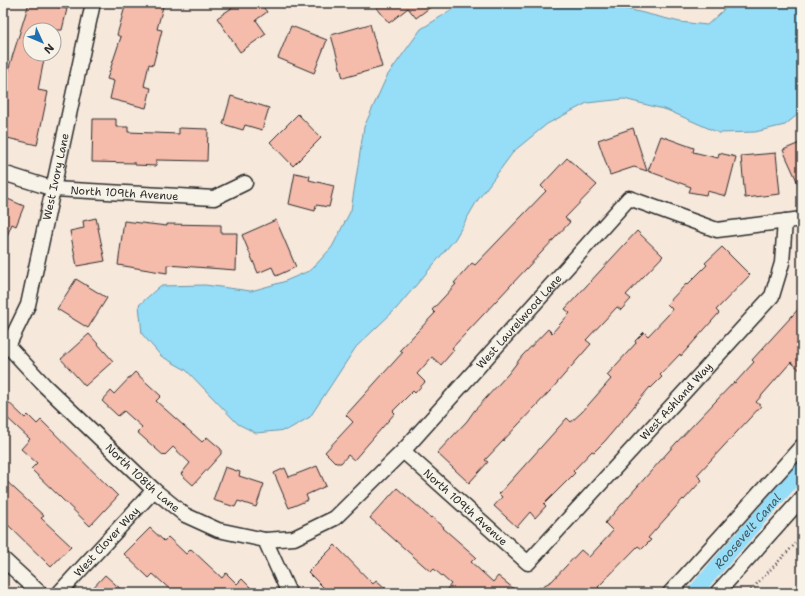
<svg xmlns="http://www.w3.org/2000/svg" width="805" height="596" font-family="'Shantell Sans',sans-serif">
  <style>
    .water { fill: #96ddf8; stroke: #6b96a6 }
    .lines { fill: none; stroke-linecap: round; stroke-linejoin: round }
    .canal { stroke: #96ddf8; stroke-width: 15 }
    .building { fill: #f5bcac; stroke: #2b2b2b }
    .minor-casing { stroke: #2b2b2b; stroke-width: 17 }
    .path { stroke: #2b2b2b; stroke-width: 2.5; stroke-dasharray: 1 3; stroke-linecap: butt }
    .minor { stroke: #f7f3e8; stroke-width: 14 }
    .labels { text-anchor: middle; stroke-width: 3; stroke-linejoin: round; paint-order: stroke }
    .street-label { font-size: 11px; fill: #2b2b2b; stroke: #f7f3e8 }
    .water-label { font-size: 12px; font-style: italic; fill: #46585e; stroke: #f7f3e8 }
  </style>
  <rect width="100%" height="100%" fill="#f7e8dc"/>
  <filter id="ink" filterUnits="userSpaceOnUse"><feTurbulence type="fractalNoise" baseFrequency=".025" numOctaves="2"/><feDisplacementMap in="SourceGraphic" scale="8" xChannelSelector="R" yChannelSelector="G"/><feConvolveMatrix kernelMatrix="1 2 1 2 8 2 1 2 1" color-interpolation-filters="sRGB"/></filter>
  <g filter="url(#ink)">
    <!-- water -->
    <path class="water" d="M 463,3 L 603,3 L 680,22 L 707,25 L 731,3 L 802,3 L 802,111 L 785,125 L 755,132 L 719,133 L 667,110 L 624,99 L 587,103 L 547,124 L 514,151 L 477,201 L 455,239 L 396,309 L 356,347 L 310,417 L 287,430 L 256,433 L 238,424 L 186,370 L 161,356 L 142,334 L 139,305 L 160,286 L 205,285 L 251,291 L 283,282 L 311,270 L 332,247 L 351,210 L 364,127 L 387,76 L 421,29 Z"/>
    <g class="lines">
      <!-- canal -->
      <path class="canal" id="s1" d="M 694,593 L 802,469"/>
    </g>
    <!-- building -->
    <g class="building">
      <path d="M 29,3 L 58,3 L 57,7 L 67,9 L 62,30 L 30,30 L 30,54 L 45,54 L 38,90 L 48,92 L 37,145 L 3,137 L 3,104 L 10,64 Z"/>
      <path d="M 126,3 L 164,3 L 157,29 L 162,30 L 153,65 L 149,64 L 144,86 L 151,88 L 146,108 L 110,99 L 114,81 L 107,79 L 121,37 L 117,35 Z"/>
      <path d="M 239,3 L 260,3 L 267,12 L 256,20 L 266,34 L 240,52 L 217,18 Z"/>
      <path d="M 373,3 L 436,3 L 416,18 L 408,8 L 389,23 Z"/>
      <path d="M 370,24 L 382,67 L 343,78 L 331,35 Z"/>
      <path d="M 291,26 L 327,40 L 314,73 L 278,58 Z"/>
      <path d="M 231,96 L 269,108 L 262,130 L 245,125 L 243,130 L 223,124 Z"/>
      <path d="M 298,114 L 321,138 L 293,166 L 270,142 Z"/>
      <path d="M 93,119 L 116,119 L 116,127 L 128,127 L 128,132 L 179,134 L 179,128 L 208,129 L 207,161 L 156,160 L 156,166 L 135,165 L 135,163 L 92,162 Z"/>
      <path d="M 633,128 L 647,171 L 634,167 L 610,175 L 598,140 Z"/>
      <path d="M 661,136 L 694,148 L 693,152 L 718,158 L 719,153 L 736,157 L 726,196 L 707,191 L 706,195 L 689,192 L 691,187 L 648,171 Z"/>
      <path d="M 802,142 L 802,192 L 783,150 Z"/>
      <path d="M 776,153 L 780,194 L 745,198 L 741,156 Z"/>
      <path d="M 567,158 L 597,185 L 565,218 L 570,222 L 452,348 L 454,350 L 441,365 L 432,357 L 417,374 L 425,382 L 415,393 L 413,391 L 393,411 L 395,413 L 354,460 L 348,455 L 341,463 L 336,463 L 325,452 L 353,422 L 346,415 L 403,352 L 400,350 L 435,313 L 432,310 L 456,284 L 454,283 L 472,263 L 475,265 L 546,191 L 541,186 Z"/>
      <path d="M 295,173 L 310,176 L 309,180 L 334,186 L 329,207 L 316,205 L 315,211 L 289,204 Z"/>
      <path d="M 3,197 L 24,206 L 16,226 L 12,224 L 3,245 Z"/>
      <path d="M 96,218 L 105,261 L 77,266 L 70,231 L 84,228 L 83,221 Z"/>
      <path d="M 276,220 L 296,267 L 276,276 L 272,267 L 258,273 L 242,235 Z"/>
      <path d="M 124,221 L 167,226 L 167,224 L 221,225 L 221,233 L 237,233 L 236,270 L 167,265 L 167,273 L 118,265 Z"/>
      <path d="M 637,231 L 663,256 L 626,295 L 631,299 L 621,310 L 617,307 L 586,340 L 591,344 L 550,391 L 485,460 L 488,462 L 469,483 L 437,453 L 467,421 L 474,411 L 509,373 L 522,356 L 548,329 L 552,333 L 570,313 L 565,309 Z"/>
      <path d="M 722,247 L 750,275 L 716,310 L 719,313 L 681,356 L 680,354 L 660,375 L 662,377 L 651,388 L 650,387 L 605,441 L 594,452 L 592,451 L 573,471 L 575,473 L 544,504 L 546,506 L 535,518 L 530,512 L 517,527 L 494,506 L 502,497 L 499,494 L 567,418 L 571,422 L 582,412 L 611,379 L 607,375 L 636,343 L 635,341 L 644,332 L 648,336 L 668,315 L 672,309 L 667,304 L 686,284 L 687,285 L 707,265 L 705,263 Z"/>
      <path d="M 76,279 L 107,298 L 88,328 L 57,309 Z"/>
      <path d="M 802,305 L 802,372 L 791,362 L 756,402 L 761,406 L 697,475 L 702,480 L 684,500 L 683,499 L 648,538 L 651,540 L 642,549 L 638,546 L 598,587 L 604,593 L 530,593 L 552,581 L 581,550 L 589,557 L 613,531 L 605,523 L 676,443 L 734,382 L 735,383 L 754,362 L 752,360 Z"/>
      <path d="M 89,334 L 113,361 L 85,386 L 61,359 Z"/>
      <path d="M 135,372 L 161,396 L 156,401 L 202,442 L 207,437 L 221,449 L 221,454 L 193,485 L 181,474 L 190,463 L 173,447 L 164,456 L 137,432 L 142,427 L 124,411 L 118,416 L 102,401 L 111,391 L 114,394 Z"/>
      <path d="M 3,397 L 25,418 L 28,415 L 37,424 L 41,420 L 118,496 L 90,526 L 31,469 L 37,463 L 21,449 L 30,439 L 3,414 Z"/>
      <path d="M 317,466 L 326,486 L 306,495 L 308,500 L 289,508 L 274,473 L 285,468 L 289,477 Z"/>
      <path d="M 225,467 L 240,472 L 239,476 L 264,484 L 256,507 L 238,501 L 235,507 L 213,500 Z"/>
      <path d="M 3,478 L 44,516 L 41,518 L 71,546 L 51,567 L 3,520 Z"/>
      <path d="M 397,488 L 431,518 L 432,517 L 444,527 L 443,528 L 476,557 L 471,562 L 493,582 L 498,576 L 519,593 L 444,593 L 451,584 L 434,569 L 431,572 L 370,518 Z"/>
      <path d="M 150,528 L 164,541 L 168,537 L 186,554 L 191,549 L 222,578 L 226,573 L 237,584 L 242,579 L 256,593 L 174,593 L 153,574 L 149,578 L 124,554 Z"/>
      <path d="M 335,545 L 373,584 L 376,580 L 391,593 L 329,593 L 308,572 Z"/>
      <path d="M 105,575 L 125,593 L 88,593 Z"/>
    </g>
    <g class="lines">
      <!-- minor casing -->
      <g class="minor-casing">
        <g id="minor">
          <path id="s2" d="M 3,173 L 54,189 L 214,198 L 245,183"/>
          <path id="s3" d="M 3,337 L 8,346 L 45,386 L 154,490 L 185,515 L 218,530 L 265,540 L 289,593"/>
          <path id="s4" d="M 8,346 L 28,305 L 93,3"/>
          <path id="s5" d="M 403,451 L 528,563 L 772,296 L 782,263 L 785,221"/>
          <path id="s6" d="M 265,540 L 294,538 L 335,518 L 403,451 L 629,198 L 717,230 L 802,219"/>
          <path d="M 3,559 L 40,593"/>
          <path id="s7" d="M 59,593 L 154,490"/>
          <path d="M 670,593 L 802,446"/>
          <path d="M 717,593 L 802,498"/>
        </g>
      </g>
      <!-- path -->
      <path class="path" d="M 748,593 L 802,537"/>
      <!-- minor -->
      <use href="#minor" class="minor"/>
    </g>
  </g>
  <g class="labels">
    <!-- street labels -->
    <g class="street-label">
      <text dy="4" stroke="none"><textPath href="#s4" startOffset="177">West Ivory Lane</textPath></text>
      <text dy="4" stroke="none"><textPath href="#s2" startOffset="124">North 109th Avenue</textPath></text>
      <text dy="4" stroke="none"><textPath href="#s6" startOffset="344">West Laurelwood Lane</textPath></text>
      <text dy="4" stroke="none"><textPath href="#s5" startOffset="387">West Ashland Way</textPath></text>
      <text dy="4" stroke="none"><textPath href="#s3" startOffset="199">North 108th Lane</textPath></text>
      <text dy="4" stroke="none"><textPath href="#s5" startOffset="84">North 109th Avenue</textPath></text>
      <text dy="4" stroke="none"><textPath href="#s7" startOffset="70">West Clover Way</textPath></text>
    </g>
    <!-- water labels -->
    <g class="water-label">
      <text dy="4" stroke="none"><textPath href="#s1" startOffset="82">Roosevelt Canal</textPath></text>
    </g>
  </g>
  <!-- margin -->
  <rect width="805" height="596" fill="none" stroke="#f7f3e8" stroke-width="16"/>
  <rect x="8" y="8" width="789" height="580" fill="none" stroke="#2b2b2b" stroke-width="1.5" filter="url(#ink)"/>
  <!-- north arrow -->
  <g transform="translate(42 42) rotate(134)"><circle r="19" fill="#f7f3e8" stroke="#a5a39c"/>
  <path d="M0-3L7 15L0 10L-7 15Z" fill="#1f6fb2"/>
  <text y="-6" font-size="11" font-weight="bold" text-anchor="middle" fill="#2b2b2b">N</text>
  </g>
</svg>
